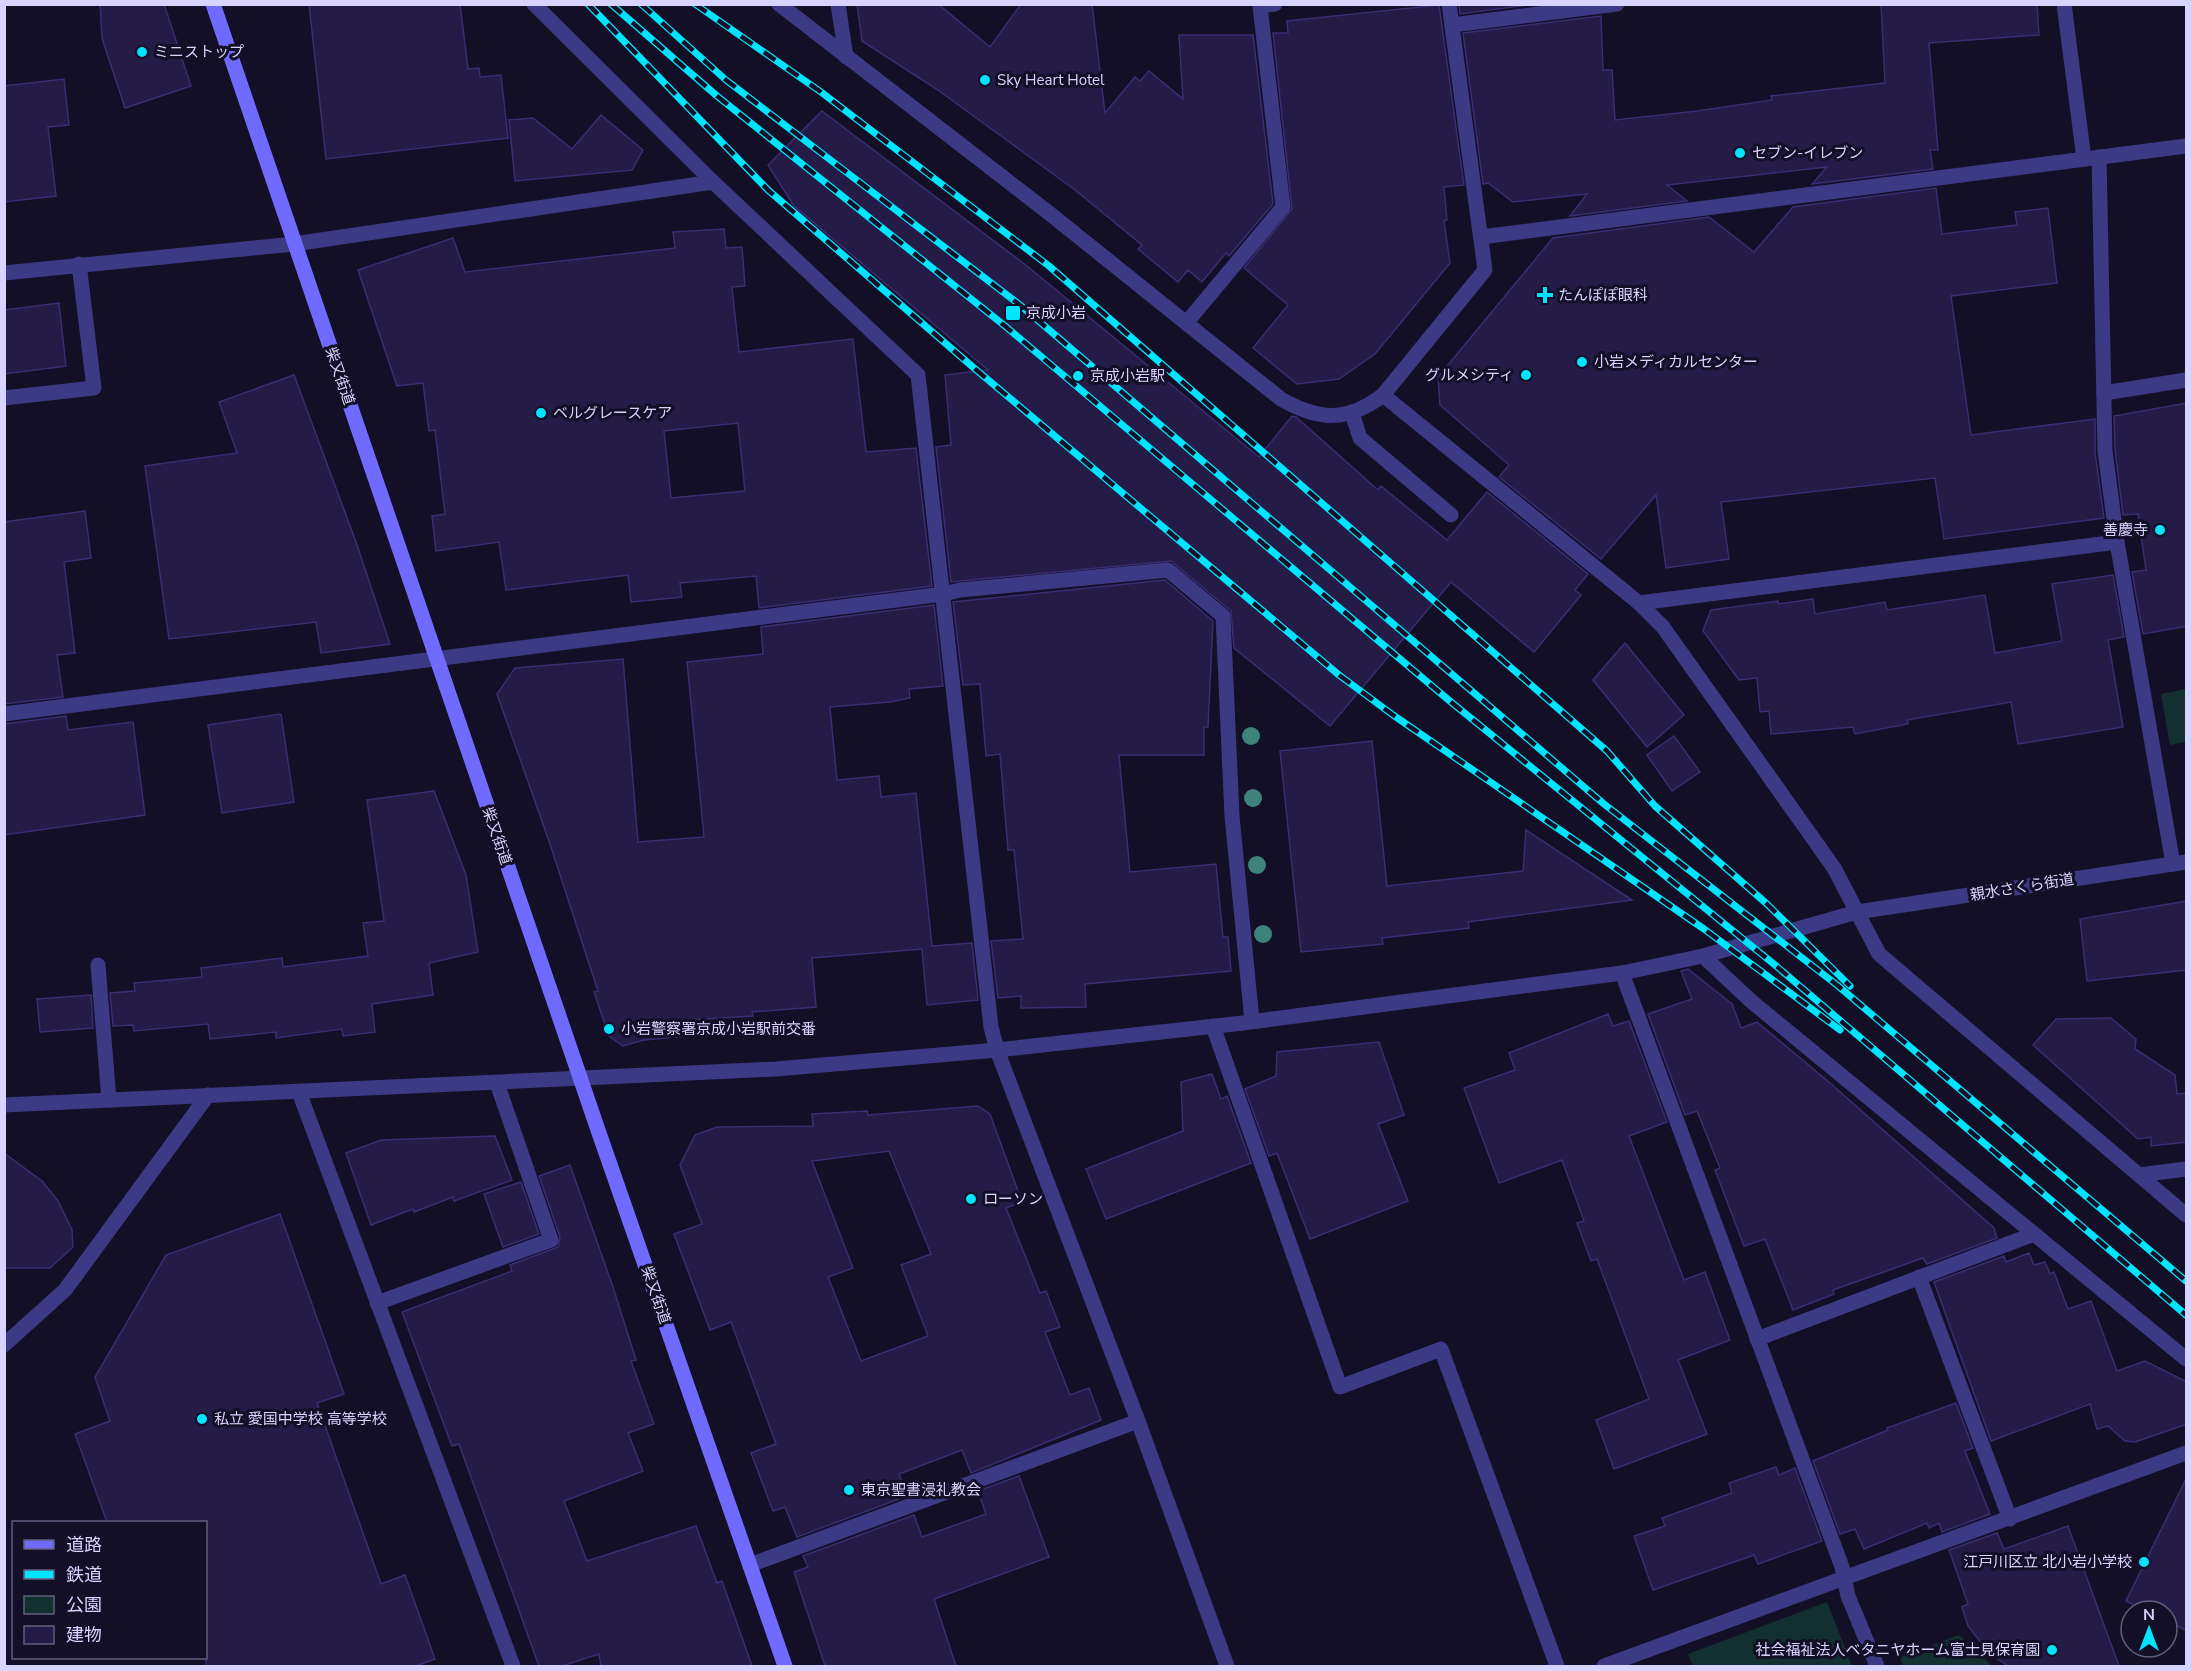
<svg xmlns="http://www.w3.org/2000/svg" width="2191" height="1671" font-family="'Nunito Sans','Noto Sans JP',sans-serif">
  <style>
    .green { fill: #12302f }
    .building { fill: #241b47; stroke: #3b2d73; stroke-width: 1.5; fill-rule: evenodd }
    .lines { fill: none; stroke-linecap: round; stroke-linejoin: round }
    .service { stroke: #3d3a85; stroke-width: 15 }
    .pedestrian { stroke: #3d3a85; stroke-width: 15 }
    .minor { stroke: #3d3a85; stroke-width: 15 }
    .tertiary { stroke: #3d3a85; stroke-width: 15 }
    .secondary { stroke: #6f6bff; stroke-width: 15 }
    .rail-casing { stroke: #00e5ff; stroke-width: 7 }
    .rail { stroke: #130f26; stroke-width: 4.5; stroke-dasharray: 14; stroke-linecap: butt }
    .tree { fill: #3d827b }
    .poi-dot { fill: #00e5ff; stroke: #130f26; stroke-width: 2 }
    .labels { text-anchor: middle; stroke-width: 6; stroke-linejoin: round; paint-order: stroke }
    .poi-label { font-size: 15px; fill: #d9d4ff; stroke: #130f26; text-anchor: start }
    .street-label { font-size: 15px; fill: #d9d4ff; stroke: #130f26 }
  </style>
  <rect width="100%" height="100%" fill="#130f26"/>
  <!-- green -->
  <g class="green">
    <path d="M 2186,689 L 2186,742 L 2170,745 L 2161,694 Z"/>
    <path d="M 1827,1602 L 1852,1666 L 1693,1666 L 1688,1654 Z"/>
    <path d="M 1959,1635 L 1992,1666 L 1903,1666 L 1900,1657 Z"/>
  </g>
  <!-- building -->
  <g class="building">
    <path d="M 100,4 L 164,4 L 191,86 L 125,108 L 102,38 Z"/>
    <path d="M 309,4 L 460,4 L 468,69 L 479,68 L 480,77 L 501,75 L 508,138 L 326,159 Z"/>
    <path d="M 857,4 L 938,4 L 990,47 L 1021,4 L 1092,4 L 1105,113 L 1135,77 L 1140,81 L 1149,71 L 1183,99 L 1179,35 L 1253,35 L 1273,204 L 1229,256 L 1226,253 L 1202,282 L 1188,270 L 1178,282 L 1138,249 L 1142,245 L 1075,190 L 938,90 L 862,41 Z"/>
    <path d="M 1459,4 L 1536,4 L 1460,14 Z"/>
    <path d="M 1881,4 L 2037,4 L 2039,35 L 1929,43 L 1938,150 L 1930,150 L 1933,169 L 1812,184 L 1827,167 L 1667,185 L 1687,201 L 1570,216 L 1587,194 L 1513,202 L 1488,183 L 1483,184 L 1463,33 L 1601,16 L 1603,70 L 1612,70 L 1615,120 L 1697,111 L 1772,100 L 1771,96 L 1885,83 Z"/>
    <path d="M 1439,5 L 1464,185 L 1444,187 L 1447,220 L 1444,221 L 1450,263 L 1375,354 L 1339,379 L 1297,384 L 1253,348 L 1288,305 L 1244,268 L 1292,209 L 1273,33 L 1288,33 L 1287,21 Z"/>
    <path d="M 64,79 L 69,125 L 48,127 L 56,196 L 4,202 L 4,86 Z"/>
    <path d="M 822,111 L 1027,266 L 1259,457 L 1292,416 L 1296,417 L 1378,490 L 1381,486 L 1447,540 L 1487,492 L 1588,574 L 1575,590 L 1581,595 L 1534,652 L 1451,582 L 1330,726 L 1234,648 L 1231,611 L 1171,561 L 951,582 L 936,447 L 951,445 L 945,375 L 988,370 L 794,206 L 768,165 Z"/>
    <path d="M 601,115 L 643,150 L 632,170 L 515,181 L 509,120 L 533,118 L 572,149 Z"/>
    <path d="M 1936,188 L 1942,234 L 2017,225 L 2015,212 L 2048,208 L 2057,283 L 1951,296 L 1971,435 L 2095,419 L 2095,452 L 2104,518 L 1944,539 L 1935,478 L 1721,502 L 1729,559 L 1666,568 L 1656,495 L 1601,559 L 1499,477 L 1509,465 L 1440,405 L 1438,377 L 1553,238 L 1709,217 L 1754,252 L 1793,207 Z"/>
    <path d="M 724,229 L 726,248 L 742,247 L 745,286 L 732,287 L 739,352 L 853,339 L 866,452 L 916,448 L 932,586 L 759,608 L 756,576 L 680,583 L 682,597 L 631,602 L 628,575 L 506,590 L 499,542 L 436,551 L 432,516 L 445,514 L 435,430 L 429,431 L 423,383 L 397,386 L 358,270 L 453,238 L 465,272 L 675,248 L 673,232 ZM 738,423 L 745,491 L 671,498 L 664,431 Z"/>
    <path d="M 59,303 L 66,366 L 4,374 L 4,310 Z"/>
    <path d="M 294,375 L 356,542 L 390,644 L 321,653 L 316,622 L 169,639 L 145,466 L 237,453 L 219,402 Z"/>
    <path d="M 2187,403 L 2187,626 L 2143,634 L 2132,572 L 2146,570 L 2138,514 L 2123,515 L 2115,450 L 2114,416 Z"/>
    <path d="M 85,511 L 91,558 L 64,562 L 75,653 L 57,655 L 63,697 L 4,704 L 4,522 Z"/>
    <path d="M 2113,575 L 2124,637 L 2108,640 L 2123,727 L 2018,744 L 2011,702 L 1907,720 L 1908,724 L 1855,734 L 1853,727 L 1771,734 L 1769,711 L 1760,712 L 1757,678 L 1739,680 L 1703,631 L 1711,610 L 1778,601 L 1778,604 L 1813,599 L 1815,614 L 1885,602 L 1887,610 L 1985,595 L 1995,653 L 2062,641 L 2052,584 Z"/>
    <path d="M 1165,580 L 1213,621 L 1208,727 L 1204,727 L 1204,755 L 1119,755 L 1130,872 L 1216,864 L 1223,937 L 1228,937 L 1231,971 L 1085,984 L 1086,1007 L 1021,1008 L 1021,996 L 998,998 L 991,941 L 1023,939 L 1014,850 L 1008,850 L 1000,754 L 986,756 L 980,684 L 963,685 L 953,602 Z"/>
    <path d="M 934,605 L 943,686 L 909,689 L 910,698 L 890,702 L 830,707 L 837,780 L 879,776 L 881,797 L 916,793 L 932,946 L 972,943 L 978,1000 L 927,1005 L 922,949 L 812,958 L 816,1007 L 752,1012 L 753,1016 L 686,1020 L 687,1036 L 644,1040 L 623,1046 L 609,1036 L 594,992 L 598,991 L 550,844 L 497,694 L 515,668 L 623,659 L 638,842 L 704,837 L 687,662 L 763,654 L 761,627 Z"/>
    <path d="M 1625,643 L 1684,715 L 1647,747 L 1593,680 Z"/>
    <path d="M 281,714 L 294,802 L 222,813 L 208,725 Z"/>
    <path d="M 66,716 L 68,730 L 133,722 L 145,815 L 4,835 L 4,724 Z"/>
    <path d="M 1674,736 L 1700,772 L 1672,791 L 1647,755 Z"/>
    <path d="M 1372,741 L 1387,886 L 1523,871 L 1526,830 L 1632,900 L 1468,922 L 1469,928 L 1382,938 L 1383,944 L 1301,952 L 1280,751 Z"/>
    <path d="M 434,791 L 466,875 L 478,952 L 429,963 L 433,995 L 372,1004 L 375,1032 L 343,1036 L 342,1029 L 276,1038 L 276,1032 L 210,1039 L 208,1024 L 134,1031 L 133,1025 L 113,1026 L 110,993 L 135,991 L 134,983 L 202,977 L 201,968 L 282,958 L 283,967 L 368,956 L 363,923 L 384,921 L 367,800 Z"/>
    <path d="M 2187,901 L 2187,970 L 2087,981 L 2080,919 Z"/>
    <path d="M 1688,969 L 1732,1004 L 1741,1028 L 1757,1022 L 1830,1083 L 1994,1228 L 1997,1238 L 1927,1264 L 1923,1258 L 1833,1290 L 1834,1294 L 1793,1310 L 1765,1239 L 1744,1246 L 1715,1170 L 1720,1168 L 1697,1111 L 1685,1115 L 1648,1014 L 1692,999 L 1681,971 Z"/>
    <path d="M 91,995 L 93,1028 L 40,1032 L 37,999 Z"/>
    <path d="M 1608,1014 L 1613,1026 L 1629,1021 L 1667,1122 L 1629,1136 L 1684,1280 L 1705,1272 L 1730,1340 L 1678,1360 L 1707,1434 L 1614,1469 L 1596,1420 L 1649,1399 L 1597,1259 L 1591,1261 L 1577,1223 L 1584,1221 L 1562,1160 L 1499,1183 L 1464,1088 L 1515,1070 L 1509,1053 Z"/>
    <path d="M 2111,1018 L 2136,1039 L 2135,1049 L 2175,1075 L 2177,1094 L 2187,1093 L 2187,1142 L 2151,1146 L 2151,1137 L 2138,1139 L 2033,1045 L 2056,1019 Z"/>
    <path d="M 1379,1042 L 1404,1115 L 1378,1124 L 1408,1201 L 1310,1239 L 1277,1153 L 1269,1156 L 1245,1089 L 1276,1076 L 1277,1052 Z"/>
    <path d="M 1212,1074 L 1221,1099 L 1227,1096 L 1251,1163 L 1106,1219 L 1086,1169 L 1183,1131 L 1181,1082 Z"/>
    <path d="M 978,1106 L 990,1114 L 1022,1202 L 1006,1208 L 1040,1293 L 1046,1291 L 1060,1327 L 1045,1332 L 1070,1395 L 1089,1388 L 1101,1420 L 971,1473 L 962,1450 L 899,1474 L 907,1496 L 797,1537 L 785,1507 L 773,1511 L 751,1453 L 776,1444 L 731,1322 L 710,1330 L 674,1234 L 702,1224 L 680,1165 L 695,1135 L 717,1127 L 813,1126 L 812,1114 L 867,1111 L 868,1115 ZM 889,1151 L 931,1254 L 901,1265 L 928,1336 L 861,1361 L 828,1277 L 853,1268 L 812,1161 Z"/>
    <path d="M 495,1136 L 512,1180 L 454,1201 L 453,1197 L 414,1212 L 413,1209 L 371,1225 L 346,1153 L 381,1140 Z"/>
    <path d="M 4,1153 L 42,1181 L 58,1201 L 72,1230 L 73,1247 L 50,1268 L 4,1268 Z"/>
    <path d="M 570,1165 L 614,1290 L 636,1360 L 631,1361 L 654,1424 L 628,1433 L 643,1471 L 564,1501 L 587,1561 L 696,1526 L 717,1583 L 722,1581 L 752,1666 L 601,1666 L 599,1654 L 562,1666 L 539,1666 L 459,1444 L 452,1446 L 402,1312 L 512,1271 L 510,1265 L 558,1247 L 560,1237 L 539,1176 Z"/>
    <path d="M 521,1182 L 539,1234 L 503,1247 L 484,1194 Z"/>
    <path d="M 280,1214 L 344,1394 L 317,1403 L 381,1584 L 405,1575 L 435,1659 L 416,1666 L 206,1666 L 206,1522 L 107,1522 L 75,1434 L 110,1421 L 95,1377 L 166,1255 Z"/>
    <path d="M 2029,1253 L 2034,1265 L 2045,1262 L 2050,1274 L 2054,1272 L 2068,1309 L 2091,1301 L 2117,1371 L 2145,1361 L 2187,1382 L 2187,1424 L 2135,1442 L 2125,1441 L 2108,1426 L 2097,1429 L 2090,1404 L 1991,1441 L 1934,1282 L 2004,1256 L 2006,1262 Z"/>
    <path d="M 1956,1403 L 1973,1448 L 1965,1451 L 1990,1514 L 1942,1532 L 1939,1523 L 1929,1528 L 1927,1523 L 1864,1549 L 1855,1529 L 1840,1534 L 1813,1461 L 1888,1430 L 1887,1428 Z"/>
    <path d="M 1776,1467 L 1779,1475 L 1795,1468 L 1822,1541 L 1758,1564 L 1754,1555 L 1653,1590 L 1634,1536 L 1665,1526 L 1662,1518 L 1732,1493 L 1729,1483 Z"/>
    <path d="M 1019,1476 L 1049,1557 L 934,1599 L 956,1666 L 825,1666 L 794,1572 L 808,1567 L 803,1556 L 914,1515 L 922,1537 L 986,1514 L 978,1491 Z"/>
    <path d="M 2187,1477 L 2187,1631 L 2167,1621 L 2167,1611 L 2146,1611 L 2126,1601 Z"/>
    <path d="M 2068,1526 L 2119,1666 L 2008,1666 L 1989,1653 L 1968,1626 L 1962,1607 L 1968,1604 L 1949,1550 L 1997,1533 L 2004,1549 Z"/>
  </g>
  <g class="lines">
    <!-- service -->
    <g class="service">
      <path d="M 1452,25 L 1617,4"/>
      <path d="M 1187,322 L 1283,207 L 1260,6 L 1275,4"/>
      <path d="M 4,398 L 94,388 L 79,264"/>
      <path d="M 1352,413 L 1360,438 L 1451,515"/>
      <path d="M 98,965 L 109,1100"/>
      <path d="M 1919,1277 L 2010,1519"/>
      <path d="M 377,1303 L 551,1240 L 497,1083"/>
      <path d="M 1757,1339 L 2034,1234"/>
      <path d="M 750,1565 L 1138,1421"/>
    </g>
    <!-- pedestrian -->
    <g class="pedestrian">
      <path d="M 943,594 L 960,590 L 1168,570 L 1223,616 L 1232,816 L 1252,1021"/>
      <path d="M 1213,1026 L 1340,1387 L 1441,1349 L 1557,1666"/>
    </g>
    <!-- minor -->
    <g class="minor">
      <path d="M 534,4 L 713,182 L 918,375 L 991,1027 L 997,1050"/>
      <path d="M 779,4 L 1049,213 L 1281,399 C 1319,421 1348,422 1383,395 L 1485,270 L 1449,4"/>
      <path d="M 838,4 L 846,57"/>
      <path d="M 2064,4 L 2084,159"/>
      <path d="M 2099,157 L 2105,451 L 2117,542 L 2173,864"/>
      <path d="M 1481,237 L 2186,146"/>
      <path d="M 294,244 L 713,182"/>
      <path d="M 2104,393 L 2186,380"/>
      <path d="M 1383,395 L 1639,603 L 1663,627 L 1834,868 L 1879,954 L 2186,1215"/>
      <path d="M 1639,603 L 2117,542"/>
      <path d="M 4,714 L 943,594"/>
      <path d="M 1703,956 L 1751,1001 L 2186,1359"/>
      <path d="M 1622,973 L 1842,1567 L 1848,1596 L 1877,1666"/>
      <path d="M 299,1092 L 513,1666"/>
      <path d="M 2139,1175 L 2186,1169"/>
      <path d="M 4,1345 L 65,1290 L 208,1095"/>
      <path d="M 1604,1666 L 2186,1453"/>
    </g>
    <!-- tertiary -->
    <g class="tertiary">
      <path d="M 4,273 L 294,244"/>
      <path d="M 997,1050 L 1138,1421 L 1227,1666"/>
      <path d="M 4,1105 L 776,1069 L 997,1050 L 1243,1023 L 1622,973 L 1703,956 L 1857,912 L 2186,862"/>
    </g>
    <!-- secondary -->
    <path class="secondary" d="M 213,4 L 598,1130 L 785,1666"/>
    <!-- rail casing -->
    <g class="rail-casing">
      <g id="rail">
        <path d="M 588,4 L 768,190 L 974,368 L 1339,675 L 1393,715 L 1704,929 L 1840,1030"/>
        <path d="M 611,4 L 717,96 L 1005,326 L 1451,702 L 1775,965 L 2186,1315"/>
        <path d="M 641,4 L 726,80 L 1020,305 L 1604,804 L 1837,985 L 2186,1281"/>
        <path d="M 695,4 L 821,92 L 1049,266 L 1607,751 L 1655,806 L 1767,904 L 1850,986"/>
      </g>
    </g>
    <!-- rail -->
    <use href="#rail" class="rail"/>
  </g>
  <!-- trees -->
  <g class="tree">
    <circle cx="1251" cy="736" r="9"/>
    <circle cx="1253" cy="798" r="9"/>
    <circle cx="1257" cy="865" r="9"/>
    <circle cx="1263" cy="934" r="9"/>
  </g>
  <!-- markers -->
  <g class="poi-dot">
    <circle cx="142" cy="52" r="6"/>
    <circle cx="985" cy="80" r="6"/>
    <circle cx="1740" cy="153" r="6"/>
    <path d="M1542 286h6v6h6v6h-6v6h-6v-6h-6v-6h6z"/>
    <rect x="1005" y="305" width="16" height="16" rx="3"/>
    <circle cx="1582" cy="362" r="6"/>
    <circle cx="1526" cy="375" r="6"/>
    <circle cx="1078" cy="376" r="6"/>
    <circle cx="541" cy="413" r="6"/>
    <circle cx="2160" cy="530" r="6"/>
    <circle cx="609" cy="1029" r="6"/>
    <circle cx="971" cy="1199" r="6"/>
    <circle cx="202" cy="1419" r="6"/>
    <circle cx="849" cy="1490" r="6"/>
    <circle cx="2144" cy="1562" r="6"/>
    <circle cx="2052" cy="1650" r="6"/>
  </g>
  <g class="labels">
    <!-- poi labels -->
    <g class="poi-label">
      <text x="154" y="57">ミニストップ</text>
      <text x="997" y="85">Sky Heart Hotel</text>
      <text x="1752" y="158">セブン-イレブン</text>
      <text x="1558" y="300">たんぽぽ眼科</text>
      <text x="1026" y="318">京成小岩</text>
      <text x="1594" y="367">小岩メディカルセンター</text>
      <text x="1514" y="380" text-anchor="end">グルメシティ</text>
      <text x="1090" y="381">京成小岩駅</text>
      <text x="553" y="418">ベルグレースケア</text>
      <text x="2148" y="535" text-anchor="end">善慶寺</text>
      <text x="621" y="1034">小岩警察署京成小岩駅前交番</text>
      <text x="983" y="1204">ローソン</text>
      <text x="214" y="1424">私立 愛国中学校 高等学校</text>
      <text x="861" y="1495">東京聖書浸礼教会</text>
      <text x="2132" y="1567" text-anchor="end">江戸川区立 北小岩小学校</text>
      <text x="2040" y="1655" text-anchor="end">社会福祉法人ベタニヤホーム富士見保育園</text>
    </g>
    <!-- street labels -->
    <g class="street-label">
      <text transform="translate(340 376) rotate(71)" y="5">柴又街道</text>
      <text transform="translate(497 836) rotate(71)" y="5">柴又街道</text>
      <text transform="translate(2022 887) rotate(-9)" y="5">親水さくら街道</text>
      <text transform="translate(656 1295) rotate(71)" y="5">柴又街道</text>
    </g>
  </g>
  <!-- border -->
  <rect width="2191" height="1671" fill="none" stroke="#d9d4ff" stroke-width="12"/>
  <!-- legend -->
  <rect x="12" y="1521" width="195" height="138" fill="#130f26" stroke="#625e7d" stroke-width="1.5"/>
  <rect x="24" y="1540" width="30" height="9" fill="#6f6bff" stroke="#625e7d" stroke-width="1.5"/>
  <text x="66" y="1551" font-size="18" fill="#d9d4ff">道路</text>
  <rect x="24" y="1570" width="30" height="9" fill="#00e5ff" stroke="#625e7d" stroke-width="1.5"/>
  <text x="66" y="1581" font-size="18" fill="#d9d4ff">鉄道</text>
  <rect x="24" y="1596" width="30" height="18" fill="#12302f" stroke="#625e7d" stroke-width="1.5"/>
  <text x="66" y="1611" font-size="18" fill="#d9d4ff">公園</text>
  <rect x="24" y="1626" width="30" height="18" fill="#241b47" stroke="#625e7d" stroke-width="1.5"/>
  <text x="66" y="1641" font-size="18" fill="#d9d4ff">建物</text>
  <!-- north arrow -->
  <g transform="translate(2149 1629)"><circle r="28" fill="#130f26" stroke="#625e7d" stroke-width="1.5"/>
  <path d="M0-4.5L10 22L0 15L-10 22Z" fill="#00e5ff"/>
  <text y="-9" font-size="16" font-weight="bold" text-anchor="middle" fill="#d9d4ff">N</text>
  </g>
</svg>
